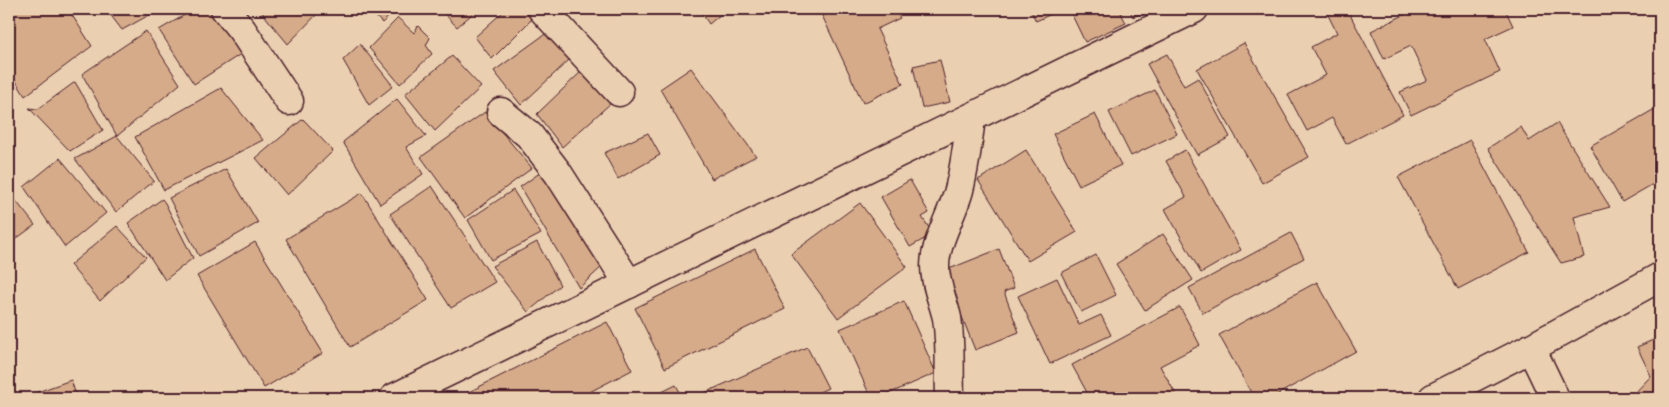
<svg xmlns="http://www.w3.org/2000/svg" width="1669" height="407" font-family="Pangolin,sans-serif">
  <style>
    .building { fill: #d6ab89; stroke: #4a1f2b }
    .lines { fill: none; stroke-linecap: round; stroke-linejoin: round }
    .minor-casing { stroke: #4a1f2b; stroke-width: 31 }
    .minor { stroke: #ead0b1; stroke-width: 28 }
  </style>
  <rect width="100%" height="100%" fill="#ead0b1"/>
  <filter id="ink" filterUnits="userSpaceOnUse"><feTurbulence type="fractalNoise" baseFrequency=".02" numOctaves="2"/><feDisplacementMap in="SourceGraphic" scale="10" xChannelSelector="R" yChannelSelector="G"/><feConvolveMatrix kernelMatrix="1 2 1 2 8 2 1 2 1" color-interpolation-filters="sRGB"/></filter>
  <g filter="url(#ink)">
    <!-- building -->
    <g class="building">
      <path d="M 18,9 L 68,9 L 92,46 L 25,96 L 9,70 L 9,16 Z"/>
      <path d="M 106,9 L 160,9 L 122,30 Z"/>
      <path d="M 195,9 L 213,9 L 244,52 L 194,84 L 159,30 Z"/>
      <path d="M 259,9 L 322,9 L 288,44 Z"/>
      <path d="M 369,9 L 397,9 L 382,23 Z"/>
      <path d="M 440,9 L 478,9 L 457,27 Z"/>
      <path d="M 506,9 L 533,9 L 537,14 L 492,59 L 475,37 Z"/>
      <path d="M 699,9 L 727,9 L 709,24 Z"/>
      <path d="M 819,9 L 895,9 L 900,18 L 877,29 L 903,84 L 863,103 Z"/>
      <path d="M 1030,9 L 1062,9 L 1036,21 Z"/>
      <path d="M 1069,9 L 1119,9 L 1126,23 L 1085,42 Z"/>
      <path d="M 1129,9 L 1152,9 L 1133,17 Z"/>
      <path d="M 1325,9 L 1347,9 L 1403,115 L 1346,144 L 1332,118 L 1307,131 L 1288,95 L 1326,75 L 1311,47 L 1337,33 Z"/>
      <path d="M 1406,9 L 1505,9 L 1513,26 L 1485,39 L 1500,72 L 1411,115 L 1400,92 L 1427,80 L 1411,46 L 1384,59 L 1371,31 L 1408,13 Z"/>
      <path d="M 1660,17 L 1660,34 L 1653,21 Z"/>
      <path d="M 398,18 L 414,33 L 418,26 L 430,38 L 426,45 L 432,54 L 400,84 L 369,48 Z"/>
      <path d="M 146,31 L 180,84 L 117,136 L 82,74 Z"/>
      <path d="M 548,32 L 569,60 L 521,105 L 494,71 Z"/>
      <path d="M 1244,43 L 1309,157 L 1262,183 L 1197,69 Z"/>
      <path d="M 360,44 L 393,86 L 369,105 L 343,60 Z"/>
      <path d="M 1167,54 L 1184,86 L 1198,78 L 1230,137 L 1197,155 L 1147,64 Z"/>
      <path d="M 452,56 L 481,87 L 435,131 L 405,94 Z"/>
      <path d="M 940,60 L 950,102 L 922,108 L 913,66 Z"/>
      <path d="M 586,67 L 612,102 L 562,147 L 537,114 Z"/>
      <path d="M 691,68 L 756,156 L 712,179 L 660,89 Z"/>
      <path d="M 75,82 L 103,130 L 70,151 L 29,108 L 38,109 Z"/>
      <path d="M 221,88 L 263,140 L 164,190 L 135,137 Z"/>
      <path d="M 1155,90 L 1177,134 L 1131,156 L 1109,112 Z"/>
      <path d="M 397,99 L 426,136 L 406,147 L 423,174 L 380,204 L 343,142 Z"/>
      <path d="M 1660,106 L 1660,180 L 1622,202 L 1590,146 Z"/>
      <path d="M 485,112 L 532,168 L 465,218 L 421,157 Z"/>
      <path d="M 1095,114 L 1121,165 L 1079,185 L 1053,134 Z"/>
      <path d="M 303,119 L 333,151 L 287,195 L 256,158 Z"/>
      <path d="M 1557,123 L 1610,207 L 1574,217 L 1584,257 L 1561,263 L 1488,148 L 1521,127 L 1529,141 Z"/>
      <path d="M 648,133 L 660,155 L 618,179 L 604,153 Z"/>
      <path d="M 117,136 L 154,181 L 116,212 L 75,159 Z"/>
      <path d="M 1470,140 L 1529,252 L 1458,289 L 1398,177 Z"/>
      <path d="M 1026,150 L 1077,232 L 1028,261 L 978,180 Z"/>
      <path d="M 1185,150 L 1241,250 L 1201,273 L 1165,209 L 1186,197 L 1166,161 Z"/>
      <path d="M 60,158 L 106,213 L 65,247 L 24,187 Z"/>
      <path d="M 226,169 L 258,223 L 199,256 L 169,198 Z"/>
      <path d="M 541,172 L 604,265 L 579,288 L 520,187 Z"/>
      <path d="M 910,180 L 929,213 L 922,217 L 933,234 L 910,247 L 881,197 Z"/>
      <path d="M 432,186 L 495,282 L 451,308 L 390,214 Z"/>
      <path d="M 513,190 L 541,234 L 491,260 L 468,220 Z"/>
      <path d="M 9,192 L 35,225 L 9,244 Z"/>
      <path d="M 362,193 L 428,300 L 350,347 L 286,239 Z"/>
      <path d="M 162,199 L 165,203 L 193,258 L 165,280 L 128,223 Z"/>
      <path d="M 860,203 L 907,267 L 838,318 L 791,254 Z"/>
      <path d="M 117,226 L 146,257 L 100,301 L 70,265 Z"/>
      <path d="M 1291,233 L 1304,258 L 1203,313 L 1189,288 Z"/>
      <path d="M 1163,234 L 1193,280 L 1145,310 L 1116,264 Z"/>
      <path d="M 255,242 L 323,353 L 264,388 L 197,276 Z"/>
      <path d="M 537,242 L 560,285 L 528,312 L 492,266 Z"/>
      <path d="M 755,249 L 785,309 L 665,368 L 635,308 Z"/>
      <path d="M 999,249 L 1014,288 L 1004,292 L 1019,332 L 975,350 L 944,271 Z"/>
      <path d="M 1096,255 L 1116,295 L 1081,312 L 1061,273 Z"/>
      <path d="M 1057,278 L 1079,325 L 1101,315 L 1111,335 L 1050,364 L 1018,296 Z"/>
      <path d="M 1317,282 L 1356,351 L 1271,398 L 1254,398 L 1219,335 Z"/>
      <path d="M 904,301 L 936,373 L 879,398 L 871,398 L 840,329 Z"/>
      <path d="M 1180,307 L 1200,345 L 1160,366 L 1178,398 L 1090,398 L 1072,365 Z"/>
      <path d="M 607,322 L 632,370 L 578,398 L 457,398 Z"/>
      <path d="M 1660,337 L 1660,398 L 1630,398 L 1651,376 L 1637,347 Z"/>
      <path d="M 807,347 L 828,388 L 807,398 L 693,398 Z"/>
      <path d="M 71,380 L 77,398 L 27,398 L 26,396 Z"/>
      <path d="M 676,385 L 683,398 L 650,398 Z"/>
    </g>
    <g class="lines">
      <!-- minor casing -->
      <g class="minor-casing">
        <g id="minor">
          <path d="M 225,9 L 242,30 L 289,101"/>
          <path d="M 542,9 L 619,92"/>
          <path d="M 501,112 L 529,135 L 558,173 L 629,284"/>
          <path d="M 1531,348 L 1555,398"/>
          <path d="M 394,398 L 1194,9"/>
          <path d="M 950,398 C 949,372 951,344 947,318 C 943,300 935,285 935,266 C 935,242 953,213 959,190 C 965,166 968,142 971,118"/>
          <path d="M 1433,398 L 1531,348 L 1660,277"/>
        </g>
      </g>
      <!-- minor -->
      <use href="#minor" class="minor"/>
    </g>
  </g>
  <!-- margin -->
  <rect width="1669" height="407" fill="none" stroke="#ead0b1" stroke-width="30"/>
  <rect x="15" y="15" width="1639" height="377" fill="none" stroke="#4a1f2b" stroke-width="2" filter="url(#ink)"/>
</svg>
